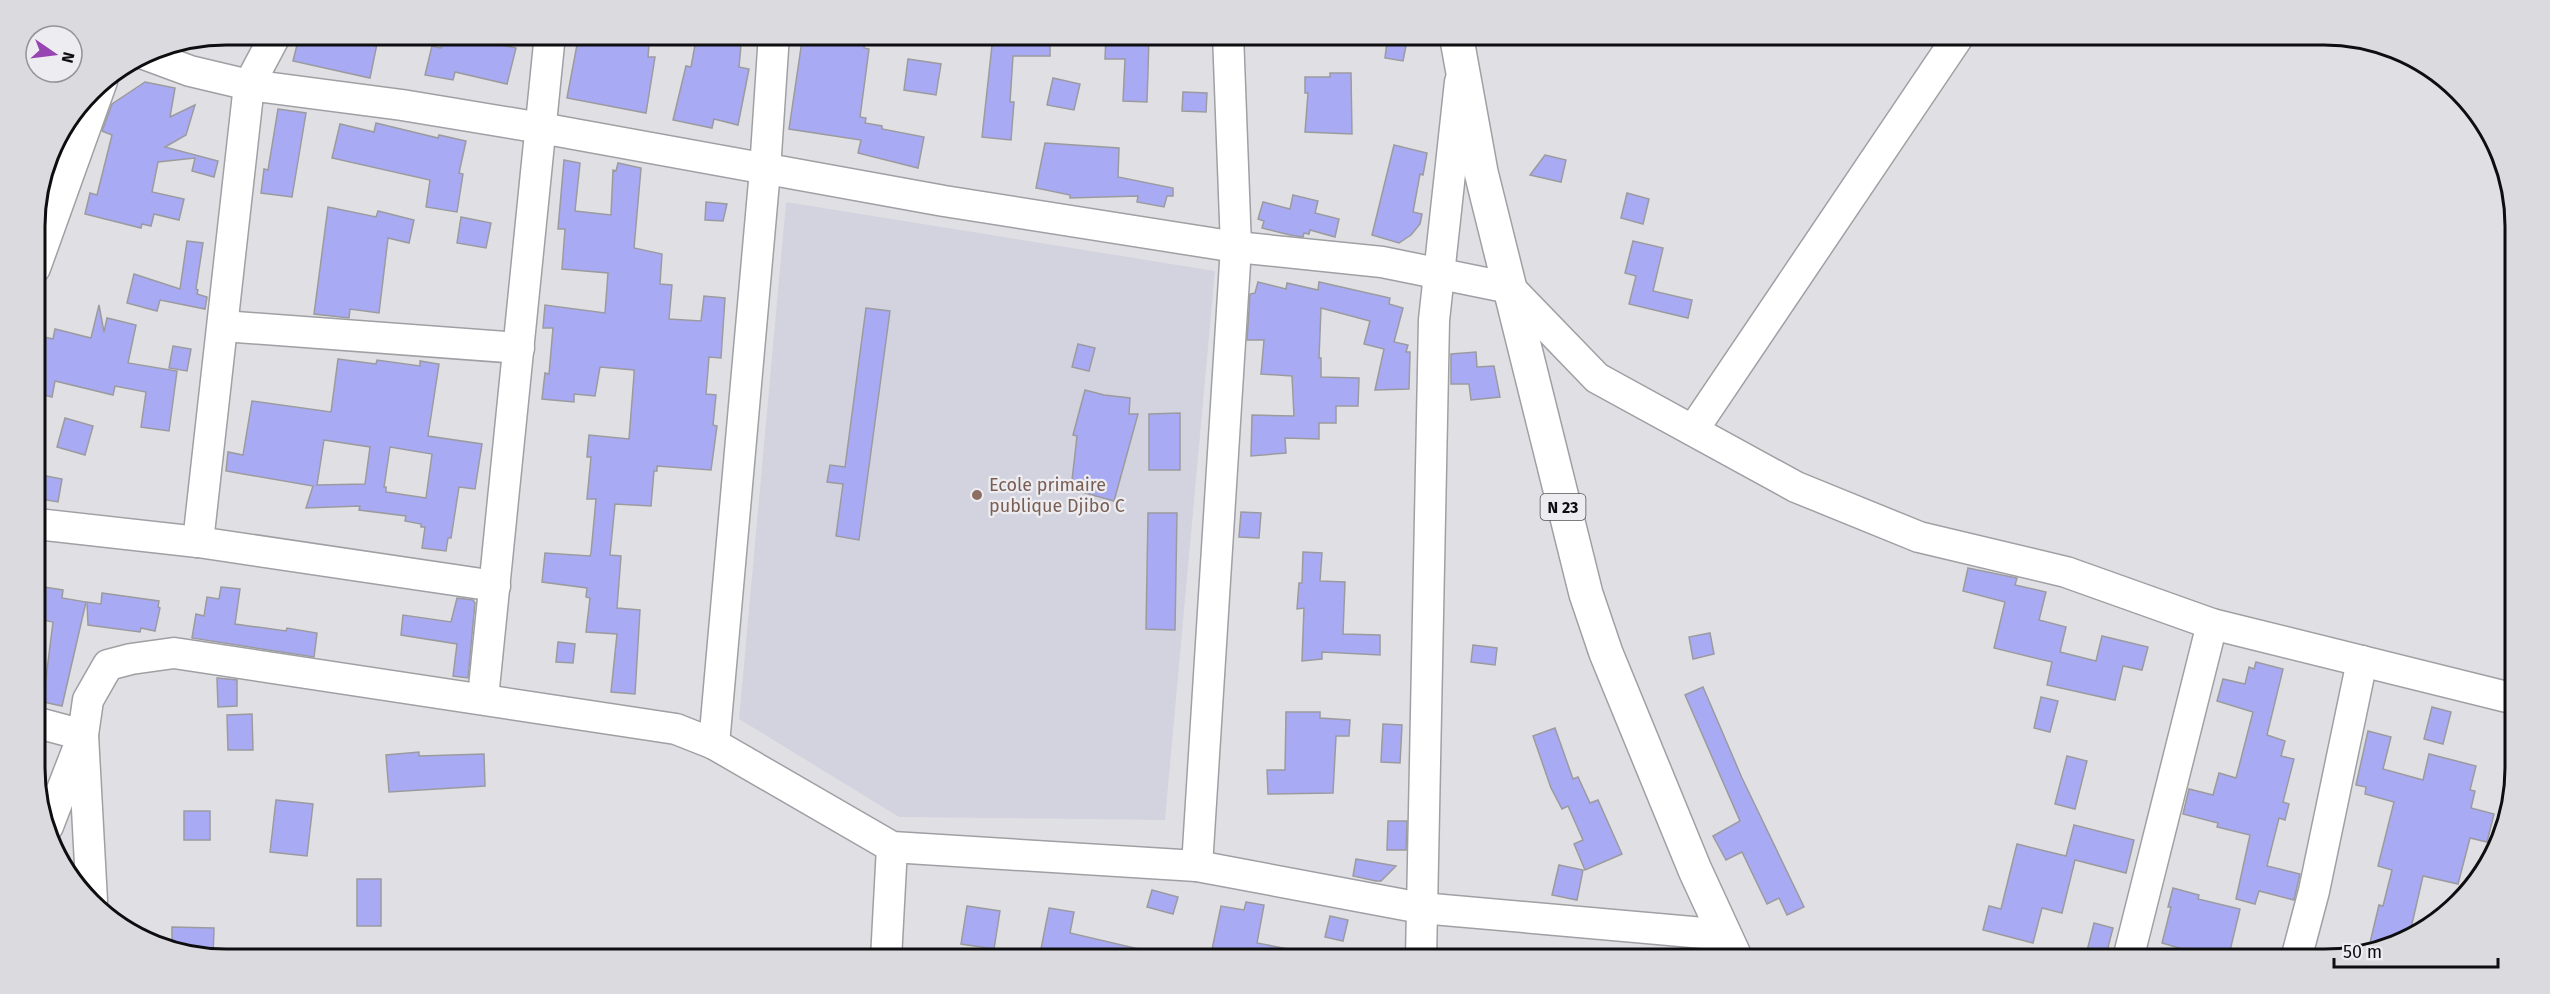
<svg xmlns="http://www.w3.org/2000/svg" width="2550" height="994" font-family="'Fira Sans',sans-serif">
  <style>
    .built { fill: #d3d3df }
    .building { fill: #a9aaf4; stroke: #9b9b9f; stroke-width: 1.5; fill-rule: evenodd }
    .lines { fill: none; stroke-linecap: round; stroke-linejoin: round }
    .minor-casing { stroke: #9fa0a4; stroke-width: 33 }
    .major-casing { stroke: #9fa0a4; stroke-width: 36 }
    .minor { stroke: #fff; stroke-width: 30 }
    .major { stroke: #fff; stroke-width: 33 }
    .education-dot { fill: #8d6e63; stroke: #ededf1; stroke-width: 2 }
    .labels { text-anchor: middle; stroke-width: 4.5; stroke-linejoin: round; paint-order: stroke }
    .shield { fill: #ededf1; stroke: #515154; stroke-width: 1.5 }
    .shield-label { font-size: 16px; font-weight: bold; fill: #0e0e10 }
    .education-label { font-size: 18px; fill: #785e54; stroke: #ededf1; text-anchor: start }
    .rim { fill: none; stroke: #0e0e10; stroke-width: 3 }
  </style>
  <rect width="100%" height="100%" fill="#e0e0e4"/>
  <!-- built -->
  <path class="built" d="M 786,202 L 1215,271 L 1165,820 L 899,817 L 739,719 Z"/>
  <!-- building -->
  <g class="building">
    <path d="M 302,34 L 379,34 L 370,78 L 293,61 L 298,41 L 301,41 Z"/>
    <path d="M 579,34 L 650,34 L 648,57 L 655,57 L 646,113 L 567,98 Z"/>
    <path d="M 697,34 L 742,34 L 739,67 L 749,69 L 738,125 L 714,119 L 712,128 L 673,120 L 686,66 L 691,67 Z"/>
    <path d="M 803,34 L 866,34 L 864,48 L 869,49 L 860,117 L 866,118 L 865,123 L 882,126 L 882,129 L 924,137 L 918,168 L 858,153 L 861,140 L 789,129 Z"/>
    <path d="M 1029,34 L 1050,34 L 1050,56 L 1013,56 L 1010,102 L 1014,102 L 1011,140 L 982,137 L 993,36 L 1029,38 Z"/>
    <path d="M 1388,34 L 1408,36 L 1403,61 L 1385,58 Z"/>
    <path d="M 1106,36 L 1149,38 L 1147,102 L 1123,101 L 1125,59 L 1105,59 Z"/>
    <path d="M 443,37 L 477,45 L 479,40 L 516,48 L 507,84 L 455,72 L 453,80 L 425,75 L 432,46 L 441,48 Z"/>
    <path d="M 908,59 L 941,64 L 936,95 L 904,90 Z"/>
    <path d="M 1330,73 L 1351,73 L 1352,134 L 1305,132 L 1308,93 L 1305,93 L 1305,77 L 1330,77 Z"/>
    <path d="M 1053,78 L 1080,84 L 1074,110 L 1047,105 Z"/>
    <path d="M 145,82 L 175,88 L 170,117 L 195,105 L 186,135 L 165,147 L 218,161 L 214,177 L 192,171 L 195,158 L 158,162 L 152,192 L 184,199 L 179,220 L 154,214 L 151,226 L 142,224 L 141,228 L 85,214 L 90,193 L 97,195 L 112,135 L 102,131 L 112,104 Z"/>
    <path d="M 1183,92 L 1207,93 L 1206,112 L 1182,111 Z"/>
    <path d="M 278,109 L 306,113 L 292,197 L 261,193 L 264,169 L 268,170 Z"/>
    <path d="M 376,123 L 438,138 L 439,135 L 466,141 L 459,173 L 463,174 L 457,212 L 426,207 L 430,180 L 332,158 L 340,124 L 374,132 Z"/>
    <path d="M 1045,143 L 1119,148 L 1118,177 L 1173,188 L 1173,196 L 1167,196 L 1164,207 L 1137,202 L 1138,196 L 1070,198 L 1070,195 L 1036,188 Z"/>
    <path d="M 1394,145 L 1427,153 L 1423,175 L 1420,174 L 1413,212 L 1422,214 L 1420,224 L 1411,235 L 1399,243 L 1372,235 Z"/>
    <path d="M 1545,155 L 1566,160 L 1561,182 L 1530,175 Z"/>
    <path d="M 564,160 L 580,163 L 575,211 L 611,215 L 613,170 L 616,171 L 618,163 L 641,168 L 634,248 L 662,254 L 660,284 L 672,285 L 669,319 L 701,321 L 704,296 L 725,298 L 721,358 L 709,357 L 706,394 L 716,395 L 713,425 L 717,426 L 711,470 L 657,466 L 657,471 L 654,471 L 651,506 L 615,504 L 610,555 L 621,556 L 617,608 L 640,610 L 635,694 L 611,692 L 617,634 L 586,632 L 590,598 L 586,597 L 587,588 L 542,582 L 545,553 L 590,556 L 591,553 L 596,499 L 587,499 L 591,457 L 587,457 L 589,435 L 629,439 L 634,375 L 634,370 L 600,367 L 595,396 L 574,394 L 574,402 L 542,399 L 545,373 L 549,374 L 553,328 L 543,328 L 545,305 L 605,313 L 608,273 L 562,269 L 565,229 L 558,229 Z"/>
    <path d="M 1627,193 L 1649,199 L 1643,224 L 1621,218 Z"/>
    <path d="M 1293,195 L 1318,201 L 1315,213 L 1339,219 L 1335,237 L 1310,230 L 1309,234 L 1304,233 L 1303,237 L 1290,235 L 1262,228 L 1264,221 L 1258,219 L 1263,202 L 1290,209 Z"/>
    <path d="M 706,202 L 727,204 L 723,221 L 705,220 Z"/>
    <path d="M 328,207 L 376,217 L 378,211 L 414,220 L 409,243 L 388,238 L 379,313 L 350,309 L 349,318 L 314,314 Z"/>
    <path d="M 461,217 L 491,223 L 486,248 L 457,243 Z"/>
    <path d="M 187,241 L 203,243 L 196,289 L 198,290 L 197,294 L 207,297 L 205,309 L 160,300 L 157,311 L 127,303 L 134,274 L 180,289 Z"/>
    <path d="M 1633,241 L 1663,248 L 1653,291 L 1692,300 L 1688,318 L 1629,304 L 1636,276 L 1625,273 Z"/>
    <path d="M 1258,282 L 1286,289 L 1287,283 L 1318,290 L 1319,282 L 1390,298 L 1389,304 L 1403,308 L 1394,342 L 1408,345 L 1406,352 L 1410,352 L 1409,389 L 1375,390 L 1384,349 L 1364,344 L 1370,321 L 1321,308 L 1319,358 L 1321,358 L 1321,377 L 1359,378 L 1358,406 L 1336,406 L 1336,423 L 1319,423 L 1319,439 L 1285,438 L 1286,453 L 1251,456 L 1252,415 L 1294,416 L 1292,376 L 1261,374 L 1264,340 L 1247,340 L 1250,294 L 1255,293 Z"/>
    <path d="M 99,305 L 104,332 L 107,318 L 136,325 L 128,363 L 177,371 L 169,431 L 141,427 L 146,392 L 115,386 L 113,395 L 55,381 L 52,397 L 36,393 L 36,357 L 40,336 L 53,339 L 55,329 L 91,338 Z"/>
    <path d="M 866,308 L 890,311 L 859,540 L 836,536 L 843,484 L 827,482 L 830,465 L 845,467 Z"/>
    <path d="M 1078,344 L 1095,348 L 1089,371 L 1072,367 Z"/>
    <path d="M 173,346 L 191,349 L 187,371 L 169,368 Z"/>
    <path d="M 1476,352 L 1477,367 L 1494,366 L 1500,397 L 1471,400 L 1469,384 L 1451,384 L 1451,354 Z"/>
    <path d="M 338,359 L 376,364 L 377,360 L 420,366 L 420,361 L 439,364 L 428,436 L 482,444 L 475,489 L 459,487 L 451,538 L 448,538 L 446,551 L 422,548 L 425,527 L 421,527 L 421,524 L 405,521 L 406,516 L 359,510 L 360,506 L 306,508 L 313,486 L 226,471 L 228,452 L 243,455 L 252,401 L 331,412 ZM 324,440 L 370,447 L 365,484 L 317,485 ZM 390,447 L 432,454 L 426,498 L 386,492 L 386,487 L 384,487 Z"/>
    <path d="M 1085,390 L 1104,395 L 1130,398 L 1129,414 L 1138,414 L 1114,501 L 1071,489 L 1077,436 L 1073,435 Z"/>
    <path d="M 1180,413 L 1180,470 L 1149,470 L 1149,414 Z"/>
    <path d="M 65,418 L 93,426 L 85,455 L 57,447 Z"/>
    <path d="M 36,474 L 62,479 L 58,502 L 36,498 Z"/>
    <path d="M 1241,512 L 1261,513 L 1259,538 L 1239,537 Z"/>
    <path d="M 1148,513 L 1177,513 L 1175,630 L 1146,629 Z"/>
    <path d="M 1303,552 L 1322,553 L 1320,581 L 1345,582 L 1343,634 L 1380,635 L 1380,655 L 1322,652 L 1322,659 L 1302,661 L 1304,608 L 1297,609 L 1299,583 L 1302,583 Z"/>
    <path d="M 1968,568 L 2017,578 L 2015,585 L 2046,592 L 2039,620 L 2066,627 L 2060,652 L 2096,661 L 2102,636 L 2148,647 L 2142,670 L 2123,666 L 2115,700 L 2047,685 L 2052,662 L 1994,648 L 2005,602 L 1963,591 Z"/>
    <path d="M 37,586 L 63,590 L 62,598 L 86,602 L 62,706 L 43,702 L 53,622 L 37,619 Z"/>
    <path d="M 221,587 L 240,589 L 235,624 L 286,631 L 287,628 L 317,633 L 314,657 L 192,638 L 196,614 L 204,616 L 207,597 L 219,599 Z"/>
    <path d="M 102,593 L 159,601 L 158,607 L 160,608 L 155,631 L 141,628 L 140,632 L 88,625 L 87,602 L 101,604 Z"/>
    <path d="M 457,598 L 473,600 L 475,603 L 468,678 L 453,676 L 457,644 L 401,635 L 403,615 L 451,622 Z"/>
    <path d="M 1710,633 L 1714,654 L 1693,659 L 1689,637 Z"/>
    <path d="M 558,642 L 575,644 L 573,663 L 556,662 Z"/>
    <path d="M 1473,645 L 1497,648 L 1495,665 L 1471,662 Z"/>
    <path d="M 2256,662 L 2283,669 L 2267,735 L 2285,741 L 2281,756 L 2294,759 L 2283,802 L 2289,804 L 2285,820 L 2279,818 L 2267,866 L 2300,874 L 2294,900 L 2259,891 L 2255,904 L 2236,899 L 2250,835 L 2217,827 L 2218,823 L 2183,814 L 2189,789 L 2213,795 L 2219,773 L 2236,778 L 2253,712 L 2217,701 L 2223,679 L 2245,684 L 2249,667 L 2254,669 Z"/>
    <path d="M 217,678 L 237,680 L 237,706 L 218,707 Z"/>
    <path d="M 1703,687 L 1742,778 L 1804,907 L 1787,915 L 1779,898 L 1767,904 L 1742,852 L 1726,860 L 1713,836 L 1740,821 L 1685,695 Z"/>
    <path d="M 2041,697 L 2058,701 L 2050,732 L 2034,728 Z"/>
    <path d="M 2432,707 L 2451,712 L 2443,744 L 2424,739 Z"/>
    <path d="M 1286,712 L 1320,712 L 1320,718 L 1350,720 L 1349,736 L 1336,736 L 1333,793 L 1268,794 L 1267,770 L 1285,770 Z"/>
    <path d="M 252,714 L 253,750 L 228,750 L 227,715 Z"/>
    <path d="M 1383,724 L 1402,725 L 1400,763 L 1381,762 Z"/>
    <path d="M 1555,728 L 1573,779 L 1578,777 L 1590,803 L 1598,800 L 1622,854 L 1585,870 L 1574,844 L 1583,840 L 1568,806 L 1562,809 L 1551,788 L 1533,736 Z"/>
    <path d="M 2368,731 L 2391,737 L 2383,769 L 2423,780 L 2429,754 L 2476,766 L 2470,790 L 2475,791 L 2471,808 L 2494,814 L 2487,842 L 2470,838 L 2458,884 L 2423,876 L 2409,937 L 2383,950 L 2369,947 L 2379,905 L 2383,906 L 2392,870 L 2378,866 L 2394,802 L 2365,794 L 2366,787 L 2356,785 Z"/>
    <path d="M 419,752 L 419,756 L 484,754 L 485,786 L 389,792 L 386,755 Z"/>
    <path d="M 2067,756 L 2087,761 L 2075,809 L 2055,804 Z"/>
    <path d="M 276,800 L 313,804 L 307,856 L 270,852 Z"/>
    <rect x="184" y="811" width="26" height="29"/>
    <path d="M 1388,821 L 1407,821 L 1406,850 L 1387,850 Z"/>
    <path d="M 2074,825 L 2134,840 L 2126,873 L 2075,860 L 2062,913 L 2042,908 L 2033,943 L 1983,930 L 1989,906 L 2001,909 L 2017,844 L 2066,856 Z"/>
    <path d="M 1356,859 L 1396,866 L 1381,881 L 1376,881 L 1353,876 Z"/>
    <path d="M 1559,865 L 1583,870 L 1577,900 L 1552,895 Z"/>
    <rect x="357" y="879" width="24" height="47"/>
    <path d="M 2173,888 L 2199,895 L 2198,899 L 2240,909 L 2228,959 L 2216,959 L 2162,943 L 2171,907 L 2168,907 Z"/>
    <path d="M 1152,890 L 1178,897 L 1173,914 L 1147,907 Z"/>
    <path d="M 1246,902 L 1264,905 L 1257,943 L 1299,951 L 1298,959 L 1210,959 L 1221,906 L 1244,910 Z"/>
    <path d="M 967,906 L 1000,911 L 994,949 L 961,944 Z"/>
    <path d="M 1049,908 L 1074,912 L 1070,933 L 1152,952 L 1152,959 L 1039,959 Z"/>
    <path d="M 1330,916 L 1348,920 L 1343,941 L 1325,937 Z"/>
    <path d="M 2094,923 L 2113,928 L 2105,959 L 2085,959 Z"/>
    <path d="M 172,927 L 214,928 L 213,957 L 172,951 Z"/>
  </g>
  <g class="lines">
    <!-- minor casing -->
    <g class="minor-casing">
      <g id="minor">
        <path d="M 144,54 L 190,71 L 249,85 L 402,105 L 541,128 L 944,201 L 1236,247 L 1382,262 L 1510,288 L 1597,378 L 1796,487 L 1919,537 L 2066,572 L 2212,624 L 2515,699"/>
        <path d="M 35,268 L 102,81"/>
        <path d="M 223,326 L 519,348"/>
        <path d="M 1693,430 L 1960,34"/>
        <path d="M 37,524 L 198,542 L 495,586"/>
        <path d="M 198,542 L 249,85 L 276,34"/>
        <path d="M 483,698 L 550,34"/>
        <path d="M 38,723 L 83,735"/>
        <path d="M 714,744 L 765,170 L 774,34"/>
        <path d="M 48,826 L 79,746"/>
        <path d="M 1197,866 L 1236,247 L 1228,34"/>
        <path d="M 92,901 L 83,735 L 88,700 L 108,665 L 131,659 L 174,653 L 676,729 L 714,744 L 892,847 L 1197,866 L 1421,908 L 1726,935"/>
        <path d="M 886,959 L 892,847"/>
        <path d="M 1421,959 L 1434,320 L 1460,82"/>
        <path d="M 2128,959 L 2212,624"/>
        <path d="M 2296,959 L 2314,891 L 2362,661"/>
      </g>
    </g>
    <!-- major casing -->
    <g class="major-casing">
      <path id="major" d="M 1456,34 L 1481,172 L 1586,594 L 1606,653 L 1695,870 L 1736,959"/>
    </g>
    <!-- minor -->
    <use href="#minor" class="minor"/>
    <!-- major -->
    <use href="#major" class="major"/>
  </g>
  <!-- markers -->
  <circle class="education-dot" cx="977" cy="495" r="6"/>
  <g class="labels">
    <!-- shield labels -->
    <rect class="shield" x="1540.5" y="494" width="45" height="26" rx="4.5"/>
    <g class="shield-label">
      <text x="1563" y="513">N 23</text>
    </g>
    <!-- education labels -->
    <g class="education-label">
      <text x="989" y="491">Ecole primaire<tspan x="989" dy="21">publique Djibo C</tspan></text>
    </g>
  </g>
  <!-- crop -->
  <path d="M0 0H2550V994H0ZM226 45H2324A181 181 0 0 1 2505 226V768A181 181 0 0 1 2324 949H226A181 181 0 0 1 45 768V226A181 181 0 0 1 226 45Z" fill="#dbdbdf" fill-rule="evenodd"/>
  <path class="rim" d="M226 45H2324A181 181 0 0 1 2505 226V768A181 181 0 0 1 2324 949H226A181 181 0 0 1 45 768V226A181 181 0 0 1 226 45Z"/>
  <!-- north arrow -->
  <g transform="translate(54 54) rotate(104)"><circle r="28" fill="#ededf1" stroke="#949497" stroke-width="1.5"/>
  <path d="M0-4.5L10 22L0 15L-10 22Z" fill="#9845b4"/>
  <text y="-9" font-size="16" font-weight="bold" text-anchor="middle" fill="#0e0e10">N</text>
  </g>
  <!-- scale -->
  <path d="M2334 958v9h164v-9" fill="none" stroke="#0e0e10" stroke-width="3"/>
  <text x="2343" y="958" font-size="18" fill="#0e0e10" stroke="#ededf1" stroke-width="4.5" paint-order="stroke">50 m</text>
</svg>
